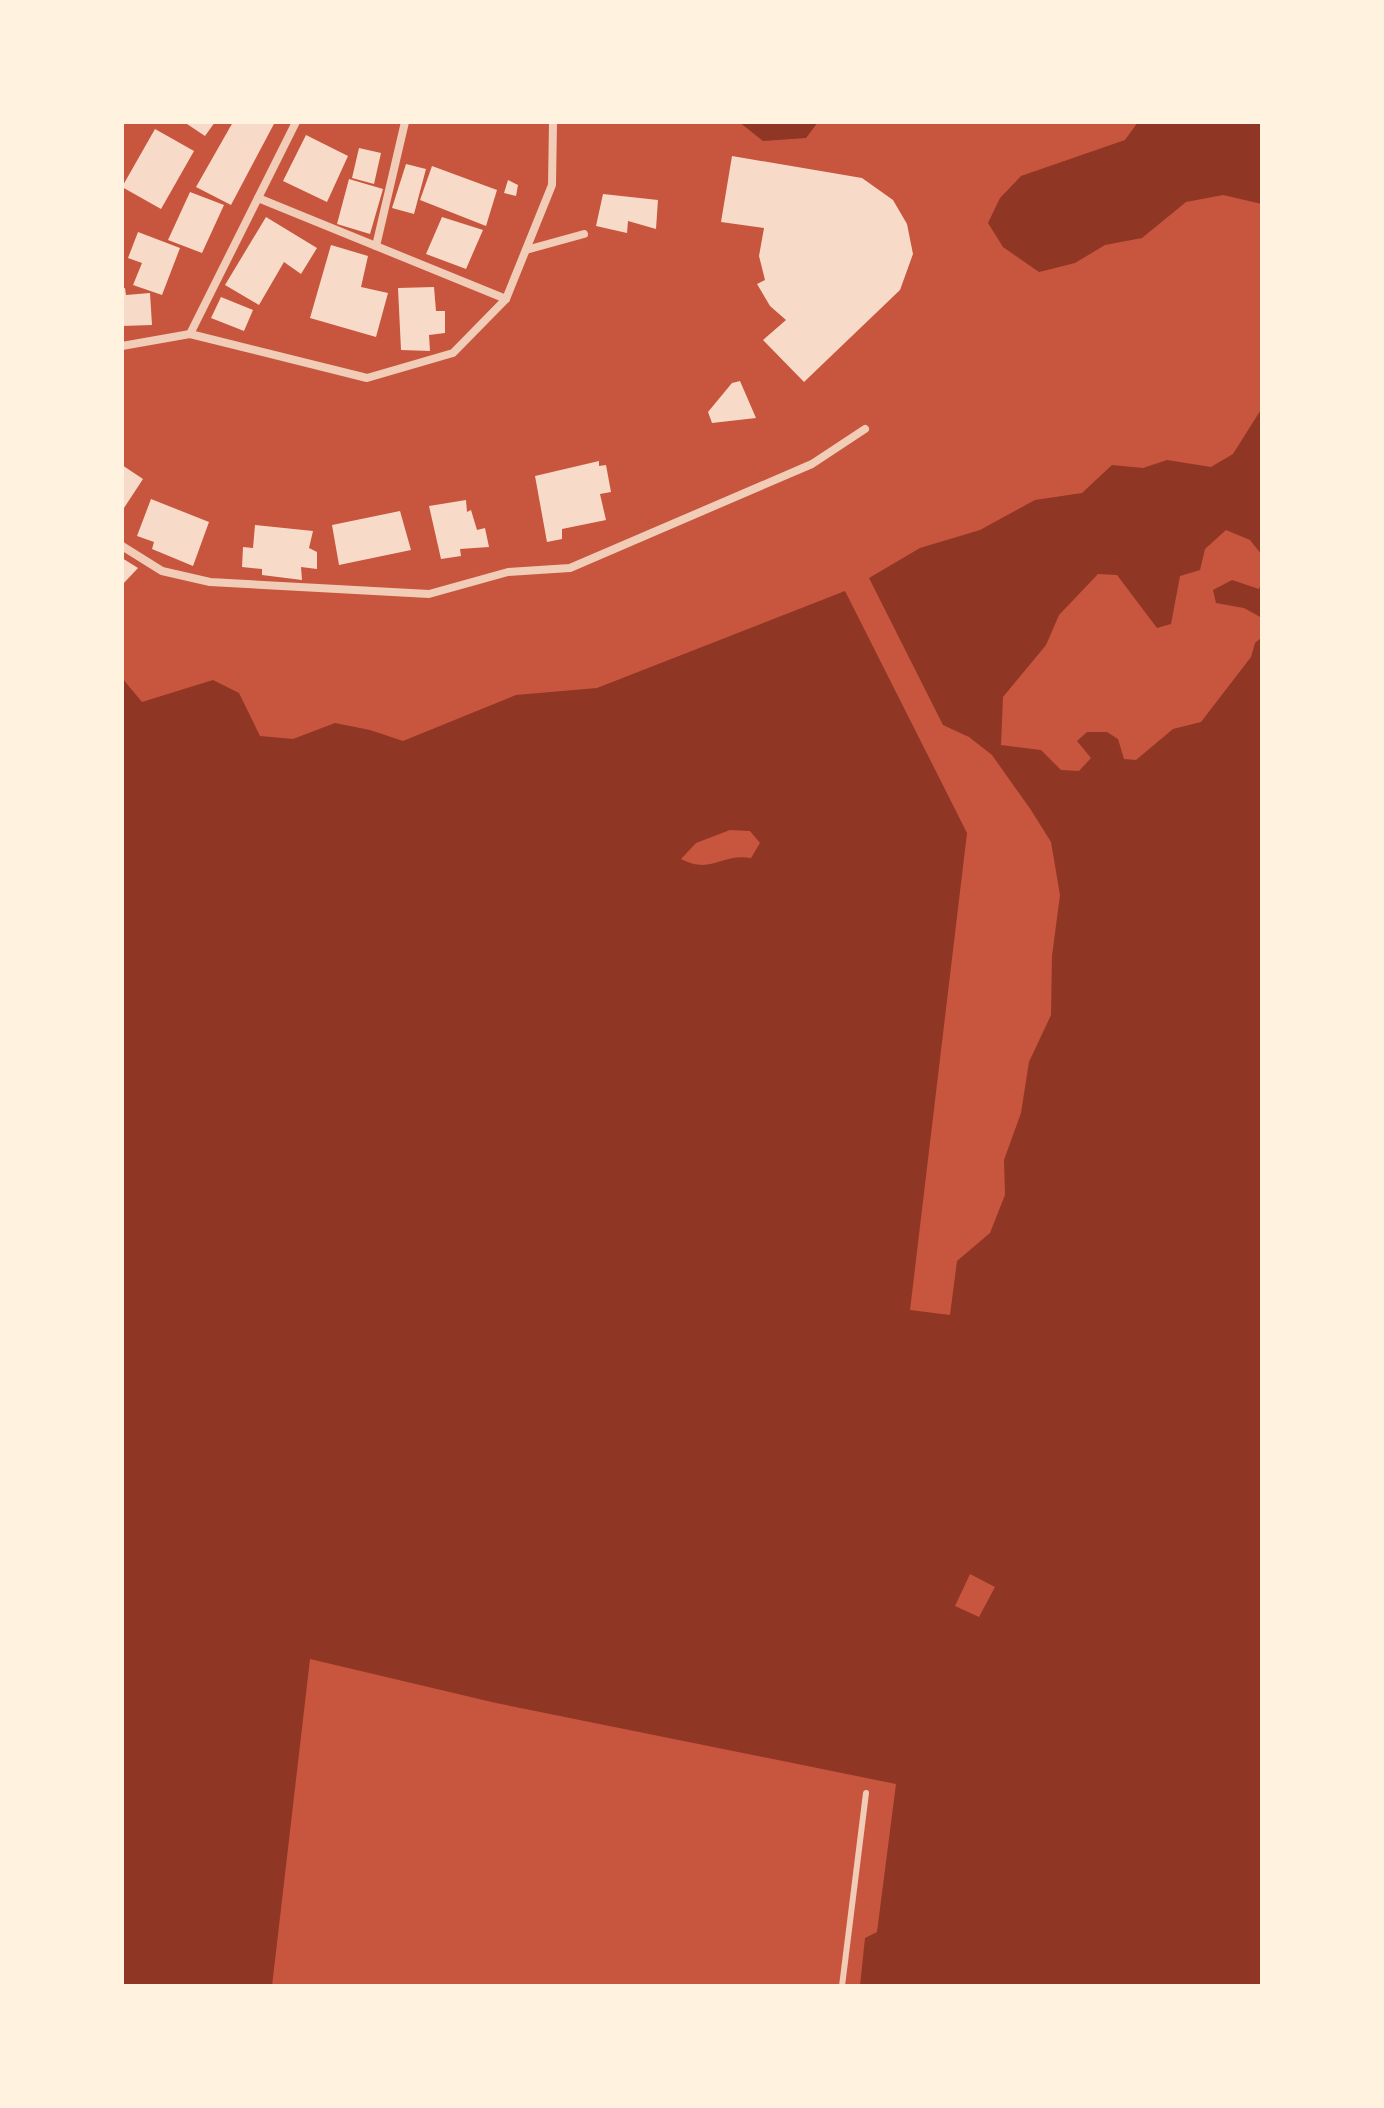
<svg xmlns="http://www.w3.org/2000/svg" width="1384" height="2108" font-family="Roboto,sans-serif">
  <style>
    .water { fill: #8f3625; fill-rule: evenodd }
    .building { fill: #f7dbc8 }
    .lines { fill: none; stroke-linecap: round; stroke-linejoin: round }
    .service { stroke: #f1ccb7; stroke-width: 6 }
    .minor { stroke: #f1ccb7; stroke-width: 8 }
  </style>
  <rect width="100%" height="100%" fill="#c8553d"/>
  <!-- water -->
  <g class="water">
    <path d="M 739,122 L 818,122 L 806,138 L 763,141 Z"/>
    <path d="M 1138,122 L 1262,122 L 1262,204 L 1223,195 L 1186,202 L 1142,238 L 1105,245 L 1075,263 L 1039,272 L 1003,247 L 988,223 L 1000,198 L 1021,176 L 1125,140 Z"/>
    <path d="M 1262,408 L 1262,555 L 1250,540 L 1226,530 L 1205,549 L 1200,570 L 1180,576 L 1171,624 L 1157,628 L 1117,575 L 1098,574 L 1059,615 L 1046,645 L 1003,697 L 1001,745 L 1041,750 L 1061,770 L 1079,771 L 1091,758 L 1077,741 L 1087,732 L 1107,732 L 1118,739 L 1124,759 L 1136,760 L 1173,729 L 1201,722 L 1251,657 L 1255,643 L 1262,637 L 1262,1986 L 860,1986 L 865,1938 L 877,1932 L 896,1784 L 496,1703 L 310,1659 L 272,1986 L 122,1986 L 122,678 L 142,702 L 213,680 L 239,693 L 260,736 L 293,739 L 335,723 L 370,730 L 403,741 L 516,695 L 597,688 L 845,591 L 967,833 L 910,1310 L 950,1315 L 957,1261 L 990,1233 L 1005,1195 L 1004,1160 L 1021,1113 L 1029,1062 L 1051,1015 L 1052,956 L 1060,895 L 1051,842 L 1031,810 L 992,755 L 969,737 L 943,725 L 869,578 L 920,548 L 980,530 L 1035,500 L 1082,493 L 1112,465 L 1143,468 L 1167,460 L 1211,467 L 1233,454 ZM 730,830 L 750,831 L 760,843 L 751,858 C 721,853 711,875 681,859 L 696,843 ZM 970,1574 L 995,1587 L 979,1617 L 955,1606 Z"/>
    <path d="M 1232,580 L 1259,589 L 1262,580 L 1262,618 L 1244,608 L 1216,603 L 1213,590 Z"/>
  </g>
  <!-- building -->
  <g class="building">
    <path d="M 184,122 L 215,122 L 205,136 Z"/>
    <path d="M 233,122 L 275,122 L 231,205 L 196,187 Z"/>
    <path d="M 155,129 L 194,151 L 161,209 L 122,187 Z"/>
    <path d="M 306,135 L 348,156 L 327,202 L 283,181 Z"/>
    <path d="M 359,148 L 381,153 L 374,184 L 352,178 Z"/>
    <path d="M 732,156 L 862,178 L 893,200 L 907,224 L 913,254 L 900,290 L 804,382 L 763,340 L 786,320 L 770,306 L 757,284 L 765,280 L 759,256 L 764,228 L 721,222 Z"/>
    <path d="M 406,164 L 426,169 L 414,214 L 392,208 Z"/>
    <path d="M 432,166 L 497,190 L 486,226 L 420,200 Z"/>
    <path d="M 349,179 L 383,189 L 370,234 L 337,224 Z"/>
    <path d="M 508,180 L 518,185 L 516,196 L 504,193 Z"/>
    <path d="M 190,192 L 224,205 L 202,253 L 168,240 Z"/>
    <path d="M 603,194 L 658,200 L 656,229 L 628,221 L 627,233 L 596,226 Z"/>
    <path d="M 266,217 L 317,248 L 301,274 L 284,262 L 259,305 L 225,285 Z"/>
    <path d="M 442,217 L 483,230 L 466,269 L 426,254 Z"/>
    <path d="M 138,232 L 180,248 L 162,295 L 133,285 L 142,263 L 128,258 Z"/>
    <path d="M 331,245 L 368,256 L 361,287 L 388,293 L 376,337 L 310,318 Z"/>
    <path d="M 434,287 L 436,311 L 445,311 L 445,333 L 429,335 L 430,351 L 401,350 L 398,288 Z"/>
    <path d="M 122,288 L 125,288 L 126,295 L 150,293 L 152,325 L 122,326 Z"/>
    <path d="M 221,297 L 253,310 L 244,331 L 211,318 Z"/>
    <path d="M 740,381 L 756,418 L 712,423 L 708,412 L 732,383 Z"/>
    <path d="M 599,461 L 599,466 L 606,465 L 611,492 L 600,494 L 606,520 L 562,529 L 562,539 L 547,542 L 535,476 Z"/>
    <path d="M 122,465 L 143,479 L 122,511 Z"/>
    <path d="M 151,499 L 209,522 L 193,566 L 152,549 L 154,542 L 137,536 Z"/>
    <path d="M 466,500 L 467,512 L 471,510 L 477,530 L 485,528 L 489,547 L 460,549 L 461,556 L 441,559 L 429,506 Z"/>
    <path d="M 400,511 L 411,550 L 339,565 L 332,525 Z"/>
    <path d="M 255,525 L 313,531 L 309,548 L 317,552 L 317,569 L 301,567 L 302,580 L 262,575 L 262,569 L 242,567 L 243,547 L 253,548 Z"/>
    <path d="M 122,558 L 138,568 L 122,585 Z"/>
  </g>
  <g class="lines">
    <!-- service -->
    <path class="service" d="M 842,1986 L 866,1793"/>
    <!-- minor -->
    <g class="minor">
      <path d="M 258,198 L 506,299"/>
      <path d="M 376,246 L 405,122"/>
      <path d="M 526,250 L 584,234"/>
      <path d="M 190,334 L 296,122"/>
      <path d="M 122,346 L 190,334 L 367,378 L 453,353 L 506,299 L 552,185 L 553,122"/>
      <path d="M 122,546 L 162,571 L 210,582 L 429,594 L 508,572 L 570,568 L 812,464 L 865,429"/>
    </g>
  </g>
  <!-- border -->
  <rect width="1384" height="2108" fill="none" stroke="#fff3e0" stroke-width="248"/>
</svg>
